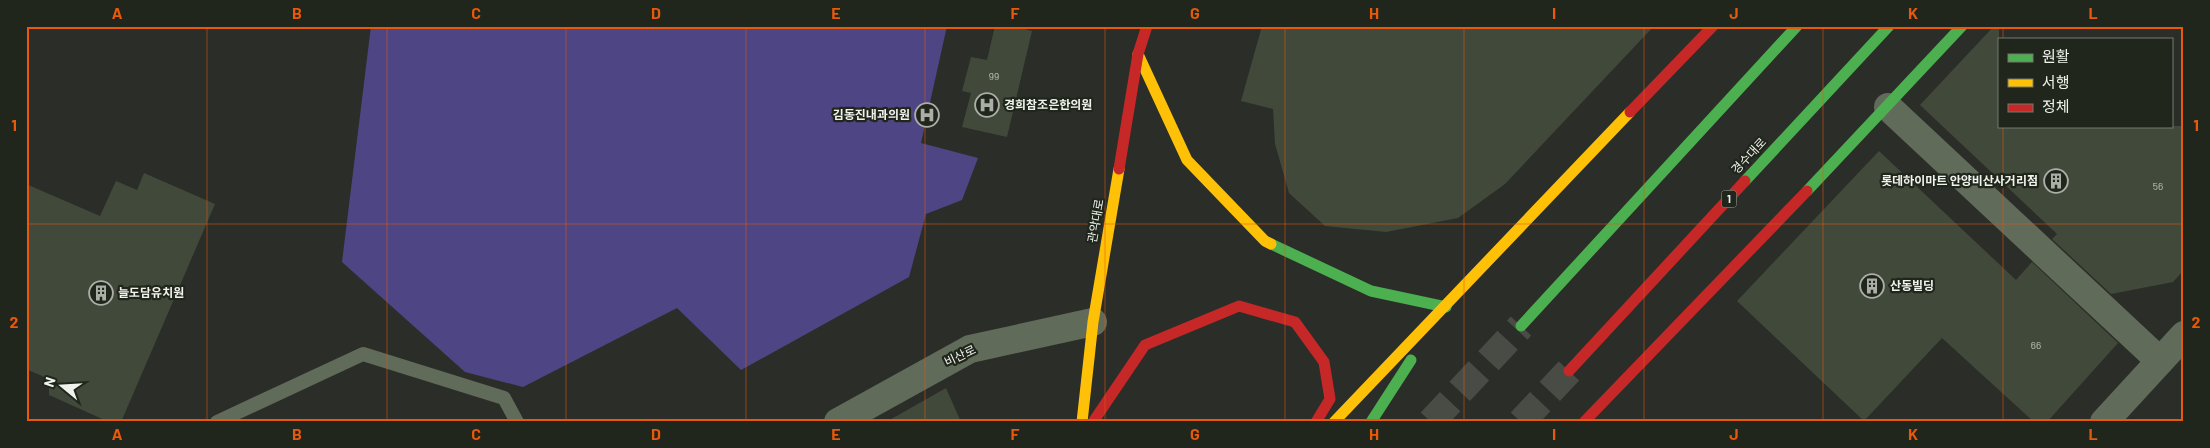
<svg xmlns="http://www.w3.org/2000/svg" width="2210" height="448" font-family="Barlow,'Noto Sans KR',sans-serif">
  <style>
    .green { fill: #4e4584 }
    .building { fill: #41493a }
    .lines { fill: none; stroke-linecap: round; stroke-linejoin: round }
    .primary-tunnel { stroke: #484c45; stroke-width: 28; stroke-dasharray: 28 14; stroke-linecap: butt }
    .lane { stroke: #616b5a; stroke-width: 14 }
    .street { stroke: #616b5a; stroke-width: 28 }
    .fast { stroke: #4caf50; stroke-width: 11 }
    .slow { stroke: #ffc107; stroke-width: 11 }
    .jam { stroke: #c62828; stroke-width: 11 }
    .grid { fill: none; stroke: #e8590c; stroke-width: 1; stroke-opacity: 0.55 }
    .labels { text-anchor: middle; stroke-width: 4.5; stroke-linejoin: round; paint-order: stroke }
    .number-label { font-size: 10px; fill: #c4c8c0 }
    .shield { fill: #20261c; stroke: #b1b6ae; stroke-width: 1 }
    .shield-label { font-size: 11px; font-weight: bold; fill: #eff3ec }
    .poi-label { font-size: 12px; font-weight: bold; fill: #eff3ec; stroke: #20261c; text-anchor: start }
    .street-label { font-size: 12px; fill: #eff3ec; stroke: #20261c }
    .neatline { fill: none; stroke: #e8590c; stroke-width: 2 }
    .grid-label { font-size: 16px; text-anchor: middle; font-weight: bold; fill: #e8590c }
  </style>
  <rect width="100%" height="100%" fill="#2b2e28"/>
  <!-- green -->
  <path class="green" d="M 371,26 L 947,26 L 921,143 L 978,158 L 962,200 L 926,214 L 909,277 L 741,370 L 677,308 L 523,387 L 465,372 L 342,262 Z"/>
  <!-- building -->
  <g class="building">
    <path d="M 995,26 L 1014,26 L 1032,31 L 1007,137 L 962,127 L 971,93 L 962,91 L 971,57 L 987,60 Z"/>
    <path d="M 1262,26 L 1654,26 L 1505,184 L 1458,218 L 1386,232 L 1325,226 L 1289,193 L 1275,144 L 1273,109 L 1241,101 Z"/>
    <path d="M 1994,26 L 1999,26 L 1999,126 L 2184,126 L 2184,270 L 2173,282 L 2111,294 L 2052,239 L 2057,234 L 1920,105 Z"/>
    <path d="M 1879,151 L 2016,280 L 2032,262 L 2118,343 L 2047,422 L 2034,422 L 1942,338 L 1864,421 L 1737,301 Z"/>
    <path d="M 144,173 L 215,204 L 121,422 L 109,422 L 49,395 L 49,379 L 26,369 L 26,184 L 100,216 L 116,181 L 137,190 Z"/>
    <path d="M 946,388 L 961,422 L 886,422 Z"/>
  </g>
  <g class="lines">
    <!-- primary-tunnel -->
    <g class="primary-tunnel">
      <path d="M 1431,422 L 1521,326"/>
      <path d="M 1521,422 L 1569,371"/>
    </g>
    <!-- lane -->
    <path class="lane" d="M 217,422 L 363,354 L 504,398 L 517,422"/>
    <!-- street -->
    <g class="street">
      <path d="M 1888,107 L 2160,361"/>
      <path d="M 838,422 L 970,349 L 1093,322"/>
      <path d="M 2104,422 L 2184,335"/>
    </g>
    <!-- fast -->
    <g class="fast">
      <path d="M 1745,181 L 1889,26"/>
      <path d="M 1807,191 L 1962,26"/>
      <path d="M 1271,244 L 1371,291 L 1446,307"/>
      <path d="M 1521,326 L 1797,26"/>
      <path d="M 1371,422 L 1411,360"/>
    </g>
    <!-- slow -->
    <g class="slow">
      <path d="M 1138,54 L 1187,160 L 1265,241 L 1271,244"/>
      <path d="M 1082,422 L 1093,322 L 1119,169"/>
      <path d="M 1334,422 L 1630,112"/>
    </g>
    <!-- jam -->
    <g class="jam">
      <path d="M 1630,112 L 1713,26"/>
      <path d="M 1119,169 L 1138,54 L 1147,26"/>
      <path d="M 1569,371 L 1745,181"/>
      <path d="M 1093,422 L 1145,345 L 1239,306 L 1295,322 L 1324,362 L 1330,399 L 1316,422"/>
      <path d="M 1584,422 L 1807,191"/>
    </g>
  </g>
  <!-- grid -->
  <path class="grid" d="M 207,26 L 207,422M 387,26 L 387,422M 566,26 L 566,422M 746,26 L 746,422M 925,26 L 925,422M 1105,26 L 1105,422M 1285,26 L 1285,422M 1464,26 L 1464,422M 1644,26 L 1644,422M 1823,26 L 1823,422M 2003,26 L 2003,39M 2003,126 L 2003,422M 26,224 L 2184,224"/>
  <!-- icons -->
  <defs>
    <g id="hospital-ring" transform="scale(1.25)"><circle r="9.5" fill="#20261c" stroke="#aaaea7" stroke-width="1.5"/><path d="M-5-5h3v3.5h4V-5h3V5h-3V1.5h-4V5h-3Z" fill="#aaaea7"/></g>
    <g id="building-ring" transform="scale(1.25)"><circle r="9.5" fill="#20261c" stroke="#aaaea7" stroke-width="1.5"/><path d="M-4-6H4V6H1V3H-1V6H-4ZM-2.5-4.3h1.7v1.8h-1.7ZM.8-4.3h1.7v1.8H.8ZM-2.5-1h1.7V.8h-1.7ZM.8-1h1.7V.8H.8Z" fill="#aaaea7"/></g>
  </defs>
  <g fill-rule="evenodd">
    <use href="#hospital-ring" x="987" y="105"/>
    <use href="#hospital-ring" x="927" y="115"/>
    <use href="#building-ring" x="2056" y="181"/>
    <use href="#building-ring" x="1872" y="286"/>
    <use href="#building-ring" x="101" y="293"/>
  </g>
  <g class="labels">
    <!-- number labels -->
    <g class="number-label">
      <text x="994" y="80">99</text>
      <text x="2158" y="190">56</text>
      <text x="2036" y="349">66</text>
    </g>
    <!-- shield labels -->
    <rect class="shield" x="1721.5" y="190.5" width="15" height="17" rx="4"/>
    <g class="shield-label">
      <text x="1729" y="203">1</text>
    </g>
    <!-- poi labels -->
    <g class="poi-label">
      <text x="1004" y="109">경희참조은한의원</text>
      <text x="910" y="119" text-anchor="end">김동진내과의원</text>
      <text x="2038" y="185" text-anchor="end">롯데하이마트 안양비산사거리점</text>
      <text x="1890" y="290">산동빌딩</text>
      <text x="118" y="297">늘도담유치원</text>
    </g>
    <!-- street labels -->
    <g class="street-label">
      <text transform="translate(1749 156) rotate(-47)" y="4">경수대로</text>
      <text transform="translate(1096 221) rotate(-80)" y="4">관악대로</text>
      <text transform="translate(960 356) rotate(-25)" y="4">비산로</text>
    </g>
  </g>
  <!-- border -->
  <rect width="2210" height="448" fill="none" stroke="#20261c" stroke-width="55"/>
  <!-- legend -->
  <rect x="1998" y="38" width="175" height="90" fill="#20261c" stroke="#73786f"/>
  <rect x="2008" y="54" width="25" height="8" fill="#4caf50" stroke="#73786f"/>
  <text x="2042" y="62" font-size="15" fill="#eff3ec">원활</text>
  <rect x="2008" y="79" width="25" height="8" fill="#ffc107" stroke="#73786f"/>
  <text x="2042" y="88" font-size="15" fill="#eff3ec">서행</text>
  <rect x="2008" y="104" width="25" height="8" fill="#c62828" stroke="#73786f"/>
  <text x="2042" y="112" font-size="15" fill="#eff3ec">정체</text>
  <!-- north arrow -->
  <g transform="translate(62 386) rotate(288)" stroke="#20261c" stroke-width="4" paint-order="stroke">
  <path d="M0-4L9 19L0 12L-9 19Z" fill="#eff3ec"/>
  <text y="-8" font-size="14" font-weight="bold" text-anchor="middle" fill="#eff3ec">N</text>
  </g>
  <rect x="28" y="28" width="2154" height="392" class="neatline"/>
  <g class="grid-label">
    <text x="117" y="19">A</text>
    <text x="297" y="19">B</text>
    <text x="476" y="19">C</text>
    <text x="656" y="19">D</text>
    <text x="836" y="19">E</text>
    <text x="1015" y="19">F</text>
    <text x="1195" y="19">G</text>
    <text x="1374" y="19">H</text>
    <text x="1554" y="19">I</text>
    <text x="1734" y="19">J</text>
    <text x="1913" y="19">K</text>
    <text x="2093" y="19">L</text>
    <text x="14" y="131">1</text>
    <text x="2196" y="131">1</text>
    <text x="14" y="328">2</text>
    <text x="2196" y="328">2</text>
    <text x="117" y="440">A</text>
    <text x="297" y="440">B</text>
    <text x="476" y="440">C</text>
    <text x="656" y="440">D</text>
    <text x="836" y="440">E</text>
    <text x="1015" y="440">F</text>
    <text x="1195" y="440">G</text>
    <text x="1374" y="440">H</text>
    <text x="1554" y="440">I</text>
    <text x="1734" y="440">J</text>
    <text x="1913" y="440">K</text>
    <text x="2093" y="440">L</text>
  </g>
</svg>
